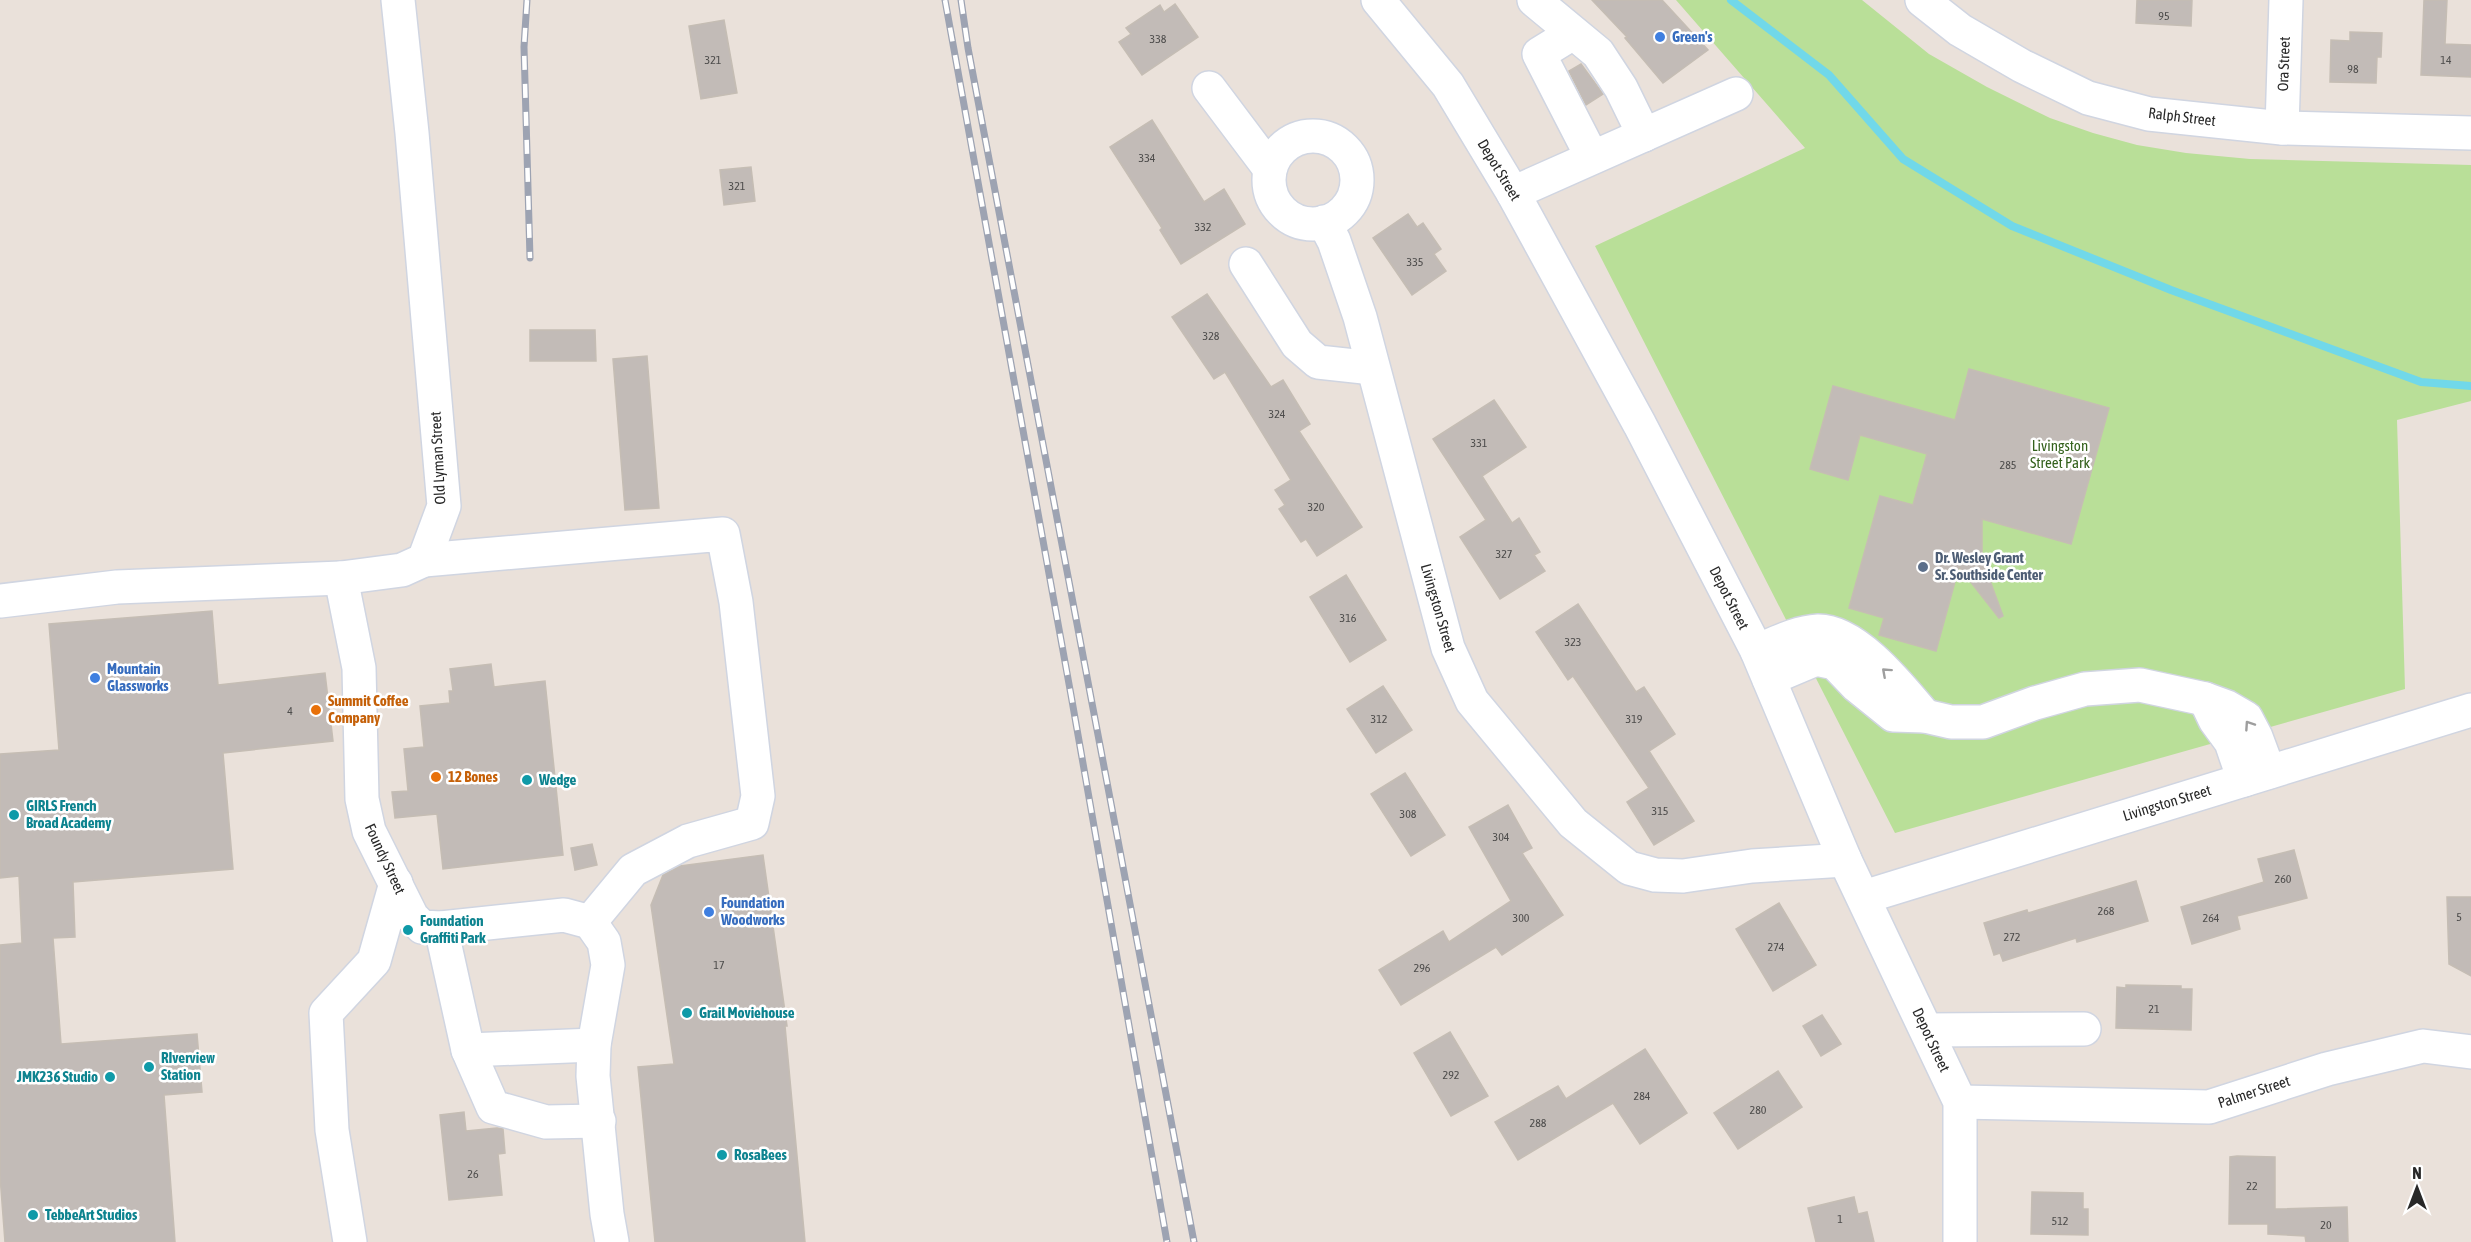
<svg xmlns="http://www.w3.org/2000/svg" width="2471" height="1242" font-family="'Asap Condensed',sans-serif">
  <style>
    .green { fill: #b9df98 }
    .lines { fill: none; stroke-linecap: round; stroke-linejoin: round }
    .stream { stroke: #71d8e9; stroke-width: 8 }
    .building { fill: #c2bbb7; stroke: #c5bdb4; stroke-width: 1.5 }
    .minor-casing { stroke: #d0d5e1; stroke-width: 36 }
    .minor { stroke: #fff; stroke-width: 33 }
    .rail-casing { stroke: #9da3b2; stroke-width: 7 }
    .rail { stroke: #fff; stroke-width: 4.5; stroke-dasharray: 14; stroke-linecap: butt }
    .oneway { stroke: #9e9e9e }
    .shop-dot { fill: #3f7fe0; stroke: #fff; stroke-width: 2 }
    .service-dot { fill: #5c6f8a; stroke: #fff; stroke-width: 2 }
    .food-dot { fill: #e8710a; stroke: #fff; stroke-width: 2 }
    .culture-dot { fill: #0f9aa8; stroke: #fff; stroke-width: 2 }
    .labels { text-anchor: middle; stroke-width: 5; stroke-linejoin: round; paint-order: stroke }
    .number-label { font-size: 12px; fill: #4e4d4c }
    .shop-label { font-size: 15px; font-weight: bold; fill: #366cbe; stroke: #fff; text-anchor: start }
    .street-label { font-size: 15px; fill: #282828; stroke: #fff }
    .park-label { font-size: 15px; fill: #33611c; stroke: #fff }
    .service-label { font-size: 15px; font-weight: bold; fill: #4e5e75; stroke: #fff; text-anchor: start }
    .food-label { font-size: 15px; font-weight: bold; fill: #c56008; stroke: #fff; text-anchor: start }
    .culture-label { font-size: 15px; font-weight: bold; fill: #0d838f; stroke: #fff; text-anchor: start }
  </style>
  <rect width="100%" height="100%" fill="#eae1da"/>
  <!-- green -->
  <path class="green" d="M 1676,0 L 1862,0 L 1929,54 L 1987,87 L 2050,118 L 2093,133 L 2137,145 L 2186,153 L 2250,159 L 2471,165 L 2471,401 L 2397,420 L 2405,689 L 1895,833 L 1595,246 L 1805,148 Z"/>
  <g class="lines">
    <!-- stream -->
    <path class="stream" d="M 1731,0 L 1829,75 L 1903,159 L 2012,226 L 2171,290 L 2421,382 L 2471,386"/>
  </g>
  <!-- building -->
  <g class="building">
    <path d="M 1592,0 L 1662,0 L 1708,50 L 1663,83 L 1625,38 L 1627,37 Z"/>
    <path d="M 2137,0 L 2192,0 L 2191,26 L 2136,23 Z"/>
    <path d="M 2424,0 L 2447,0 L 2445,44 L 2471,45 L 2471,77 L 2421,75 Z"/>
    <path d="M 1175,4 L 1198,37 L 1142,75 L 1119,42 L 1131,34 L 1126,28 L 1160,5 L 1164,12 Z"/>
    <path d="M 724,20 L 737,93 L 701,99 L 689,26 Z"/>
    <path d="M 2350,32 L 2382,33 L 2381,57 L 2377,57 L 2376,83 L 2330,82 L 2331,40 L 2350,41 Z"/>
    <path d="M 1581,64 L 1603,94 L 1586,105 L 1569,71 Z"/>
    <path d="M 1152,120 L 1204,202 L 1224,189 L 1245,224 L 1181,264 L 1160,230 L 1162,228 L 1110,147 Z"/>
    <path d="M 751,167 L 755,201 L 724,205 L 720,170 Z"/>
    <path d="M 1408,214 L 1417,227 L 1423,223 L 1441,249 L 1434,254 L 1446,271 L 1412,295 L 1373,238 Z"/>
    <path d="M 1207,294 L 1271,387 L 1283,380 L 1310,424 L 1299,431 L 1362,527 L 1317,556 L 1306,539 L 1301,542 L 1279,509 L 1285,505 L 1275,490 L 1291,480 L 1225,372 L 1214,379 L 1172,317 Z"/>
    <path d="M 530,330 L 595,330 L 596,361 L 530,361 Z"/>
    <path d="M 647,356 L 659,508 L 625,510 L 613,359 Z"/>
    <path d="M 1969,369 L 2109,408 L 2071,544 L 1982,519 L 1982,559 L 2003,616 L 1999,618 L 1959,567 L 1936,651 L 1879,635 L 1884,618 L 1849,608 L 1880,496 L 1913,505 L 1927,454 L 1860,435 L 1848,480 L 1810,469 L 1833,386 L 1955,420 Z"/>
    <path d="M 1494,400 L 1526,447 L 1482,476 L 1512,523 L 1519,518 L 1540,552 L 1534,555 L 1545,571 L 1500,599 L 1460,537 L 1486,520 L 1433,439 Z"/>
    <path d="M 1346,575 L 1386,640 L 1350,662 L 1310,597 Z"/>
    <path d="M 1578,604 L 1636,692 L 1644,687 L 1675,734 L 1649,751 L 1694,821 L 1654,845 L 1627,802 L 1649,788 L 1573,676 L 1568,680 L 1536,632 Z"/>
    <path d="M 212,611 L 218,685 L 325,673 L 333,741 L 223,753 L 233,869 L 73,882 L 75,937 L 53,938 L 61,1044 L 197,1034 L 202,1092 L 164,1095 L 175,1242 L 5,1242 L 0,1176 L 0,945 L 22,943 L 19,876 L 0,878 L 0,754 L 59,750 L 49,624 Z"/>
    <path d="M 491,664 L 494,687 L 545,681 L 563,855 L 443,869 L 437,814 L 395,818 L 392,792 L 408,791 L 404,749 L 424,747 L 420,706 L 450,703 L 449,691 L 453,691 L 450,669 Z"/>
    <path d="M 1383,686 L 1412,730 L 1376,753 L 1347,709 Z"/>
    <path d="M 1405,773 L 1445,835 L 1411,856 L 1371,794 Z"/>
    <path d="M 1508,805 L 1532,848 L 1522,853 L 1563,915 L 1502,955 L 1496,947 L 1401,1005 L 1379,970 L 1443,931 L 1449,942 L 1511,901 L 1469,827 Z"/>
    <path d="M 592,844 L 597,865 L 575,870 L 571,848 Z"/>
    <path d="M 2294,850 L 2307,898 L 2237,916 L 2240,929 L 2192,944 L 2181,907 L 2264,882 L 2258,859 Z"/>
    <path d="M 763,855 L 787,1026 L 785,1026 L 805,1242 L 655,1242 L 638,1067 L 674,1064 L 651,905 L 663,875 L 680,866 Z"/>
    <path d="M 2136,881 L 2148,921 L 2077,942 L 2076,938 L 2003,961 L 2000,953 L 1994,955 L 1984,923 L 2027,910 L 2028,913 Z"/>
    <path d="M 2447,897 L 2471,897 L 2471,976 L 2449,964 Z"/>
    <path d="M 1779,903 L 1816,965 L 1773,991 L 1736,929 Z"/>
    <path d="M 2126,985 L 2181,986 L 2181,989 L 2192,989 L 2191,1030 L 2116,1028 L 2117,987 L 2126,988 Z"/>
    <path d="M 1822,1015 L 1841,1044 L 1821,1056 L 1803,1026 Z"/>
    <path d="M 1450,1032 L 1488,1096 L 1451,1116 L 1414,1053 Z"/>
    <path d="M 1645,1049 L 1687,1113 L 1640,1144 L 1613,1103 L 1518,1160 L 1495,1122 L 1558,1086 L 1566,1099 Z"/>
    <path d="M 1778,1071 L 1802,1107 L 1738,1149 L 1714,1113 Z"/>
    <path d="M 464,1112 L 466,1131 L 497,1128 L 503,1129 L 505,1153 L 498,1154 L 502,1195 L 449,1200 L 440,1115 Z"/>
    <path d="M 2237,1156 L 2275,1157 L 2275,1209 L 2347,1207 L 2348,1242 L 2306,1242 L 2305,1236 L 2268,1234 L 2268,1224 L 2229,1224 L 2230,1157 Z"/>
    <path d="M 2032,1192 L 2083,1193 L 2083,1209 L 2088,1209 L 2088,1235 L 2031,1234 Z"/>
    <path d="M 1854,1197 L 1858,1214 L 1867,1212 L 1874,1242 L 1816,1242 L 1808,1208 Z"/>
  </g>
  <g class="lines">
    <!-- minor casing -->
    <g class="minor-casing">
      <g id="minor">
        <path d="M 1378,0 L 1448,85 L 1513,193 L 1640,425 L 1757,651 L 1845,860 L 1960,1102 L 1960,1242"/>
        <path d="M 1534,0 L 1598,53 L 1621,88 L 1644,135"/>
        <path d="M 1922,0 L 1960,30 L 2022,66 L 2088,98 L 2149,114 L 2282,128 L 2471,133"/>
        <path d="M 1573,33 L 1539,54 L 1592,157"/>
        <path d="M 1209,88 L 1270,169"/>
        <path d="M 2282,128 L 2286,0"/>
        <circle cx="1313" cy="180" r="44"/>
        <path d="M 1513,193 L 1736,94"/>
        <path d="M 1324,222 L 1334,241 L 1360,317 L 1448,648 L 1472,701 L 1573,823 L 1629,868 L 1655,875 L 1683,876 L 1752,866 L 1845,860"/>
        <path d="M 1246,264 L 1297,344 L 1318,362 L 1373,368"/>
        <path d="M 424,560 L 723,534 L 736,602 L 758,796 L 752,823 L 688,841 L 633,870 L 590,922"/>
        <path d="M 341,578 L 359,668 L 362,799 L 369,831 L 412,917 L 422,927 L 441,928 L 564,915 L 590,922 L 604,942 L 608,965 L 594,1045 L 593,1076 L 607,1214 L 612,1242"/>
        <path d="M 0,601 L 117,587 L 341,578 L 402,570 L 424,560 L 444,506 L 412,133 L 398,0"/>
        <path d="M 1757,651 C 1776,643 1797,632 1818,631 C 1856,630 1902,689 1925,716"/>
        <path d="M 1769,679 L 1816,659 L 1835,663 L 1857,686 L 1893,715 L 1925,716 L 1951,722 L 1983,722 L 2035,703 L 2085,689 L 2140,685 L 2205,699 L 2227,707 L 2246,718 L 2256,737 L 2269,772"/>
        <path d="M 2205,699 L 2215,720 L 2231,742 L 2244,780"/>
        <path d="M 1864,897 L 2471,710"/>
        <path d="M 441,928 L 468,1050 L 493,1107 L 546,1122 L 599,1121"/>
        <path d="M 1927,1030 L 2084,1029"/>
        <path d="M 468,1050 L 594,1045"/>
        <path d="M 1960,1102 L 2209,1107 L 2327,1069 L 2423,1046 L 2471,1052"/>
        <path d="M 350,1242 L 332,1130 L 326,1013 L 374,961 L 396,883"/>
      </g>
    </g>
    <!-- minor -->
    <use href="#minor" class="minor"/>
    <!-- rail casing -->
    <g class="rail-casing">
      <g id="rail">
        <path d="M 527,0 L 524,47 L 530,258"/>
        <path d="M 945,0 L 1071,695 L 1167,1242"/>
        <path d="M 961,0 L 968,48 L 1194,1242"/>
      </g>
    </g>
    <!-- rail -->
    <use href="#rail" class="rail"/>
  </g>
  <!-- one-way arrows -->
  <defs><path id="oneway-chevron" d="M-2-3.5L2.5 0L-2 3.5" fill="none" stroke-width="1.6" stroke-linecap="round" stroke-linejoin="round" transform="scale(1.5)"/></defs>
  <g class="oneway">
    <use href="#oneway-chevron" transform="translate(1886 672) rotate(-138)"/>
    <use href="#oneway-chevron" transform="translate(2249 725) rotate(-124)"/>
  </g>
  <!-- markers -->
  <g class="shop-dot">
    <circle cx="1660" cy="37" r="6"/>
    <circle cx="95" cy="678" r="6"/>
    <circle cx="709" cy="912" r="6"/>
  </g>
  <circle class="service-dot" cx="1923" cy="567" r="6"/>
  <g class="food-dot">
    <circle cx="316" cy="710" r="6"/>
    <circle cx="436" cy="777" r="6"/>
  </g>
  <g class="culture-dot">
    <circle cx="527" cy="780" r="6"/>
    <circle cx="14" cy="815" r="6"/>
    <circle cx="408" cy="930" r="6"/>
    <circle cx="687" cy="1013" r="6"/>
    <circle cx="149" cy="1067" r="6"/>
    <circle cx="110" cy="1077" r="6"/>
    <circle cx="722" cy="1155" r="6"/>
    <circle cx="33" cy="1215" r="6"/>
  </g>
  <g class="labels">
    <!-- number labels -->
    <g class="number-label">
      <text x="2164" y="20">95</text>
      <text x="1158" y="43">338</text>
      <text x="713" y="64">321</text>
      <text x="2446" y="64">14</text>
      <text x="2353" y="73">98</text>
      <text x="1147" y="162">334</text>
      <text x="737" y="190">321</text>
      <text x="1203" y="231">332</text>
      <text x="1415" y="266">335</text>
      <text x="1211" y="340">328</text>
      <text x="1277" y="418">324</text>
      <text x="1479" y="447">331</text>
      <text x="2008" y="469">285</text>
      <text x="1316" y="511">320</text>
      <text x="1504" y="558">327</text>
      <text x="1348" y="622">316</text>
      <text x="1573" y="646">323</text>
      <text x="290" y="715">4</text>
      <text x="1379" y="723">312</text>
      <text x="1634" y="723">319</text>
      <text x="1660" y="815">315</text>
      <text x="1408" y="818">308</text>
      <text x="1501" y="841">304</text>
      <text x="2283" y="883">260</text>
      <text x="2106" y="915">268</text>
      <text x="2459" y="921">5</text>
      <text x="1521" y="922">300</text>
      <text x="2211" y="922">264</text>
      <text x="2012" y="941">272</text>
      <text x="1776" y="951">274</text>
      <text x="719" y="969">17</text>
      <text x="1422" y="972">296</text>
      <text x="2154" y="1013">21</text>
      <text x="1451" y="1079">292</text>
      <text x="1642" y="1100">284</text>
      <text x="1758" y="1114">280</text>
      <text x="1538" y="1127">288</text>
      <text x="473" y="1178">26</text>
      <text x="2252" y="1190">22</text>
      <text x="1840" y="1223">1</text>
      <text x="2060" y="1225">512</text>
      <text x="2326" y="1229">20</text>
    </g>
    <!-- shop labels -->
    <g class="shop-label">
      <text x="1672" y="42">Green's</text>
      <text x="107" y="674">Mountain<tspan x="107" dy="17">Glassworks</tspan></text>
      <text x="721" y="908">Foundation<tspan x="721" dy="17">Woodworks</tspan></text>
    </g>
    <!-- street labels -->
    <g class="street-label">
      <text transform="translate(2284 64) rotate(-88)" y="5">Ora Street</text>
      <text transform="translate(2182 117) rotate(7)" y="5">Ralph Street</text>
      <text transform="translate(1499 170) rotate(59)" y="5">Depot Street</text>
      <text transform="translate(438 458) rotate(-93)" y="5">Old Lyman Street</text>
      <text transform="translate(1729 598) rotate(63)" y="5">Depot Street</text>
      <text transform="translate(1438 608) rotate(74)" y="5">Livingston Street</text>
      <text transform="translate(2167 803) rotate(-17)" y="5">Livingston Street</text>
      <text transform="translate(385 859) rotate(65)" y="5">Foundy Street</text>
      <text transform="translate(1931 1040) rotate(65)" y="5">Depot Street</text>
      <text transform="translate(2254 1092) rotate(-18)" y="5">Palmer Street</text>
    </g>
    <!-- park labels -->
    <g class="park-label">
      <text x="2060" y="451">Livingston<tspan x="2060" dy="17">Street Park</tspan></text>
    </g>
    <!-- service labels -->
    <g class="service-label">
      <text x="1935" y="563">Dr. Wesley Grant<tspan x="1935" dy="17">Sr. Southside Center</tspan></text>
    </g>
    <!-- food labels -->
    <g class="food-label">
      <text x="328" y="706">Summit Coffee<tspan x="328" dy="17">Company</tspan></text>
      <text x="448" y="782">12 Bones</text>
    </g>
    <!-- culture labels -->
    <g class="culture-label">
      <text x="539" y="785">Wedge</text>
      <text x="26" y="811">GIRLS French<tspan x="26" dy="17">Broad Academy</tspan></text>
      <text x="420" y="926">Foundation<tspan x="420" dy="17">Graffiti Park</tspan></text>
      <text x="699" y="1018">Grail Moviehouse</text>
      <text x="161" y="1063">RIverview<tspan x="161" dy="17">Station</tspan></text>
      <text x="98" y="1082" text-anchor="end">JMK236 Studio</text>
      <text x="734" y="1160">RosaBees</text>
      <text x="45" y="1220">TebbeArt Studios</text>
    </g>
  </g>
  <!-- north arrow -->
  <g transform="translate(2417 1188)" stroke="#ffffff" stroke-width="4.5" paint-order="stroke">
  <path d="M0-4.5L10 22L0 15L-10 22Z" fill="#282828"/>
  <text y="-9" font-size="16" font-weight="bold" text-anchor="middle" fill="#282828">N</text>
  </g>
</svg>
